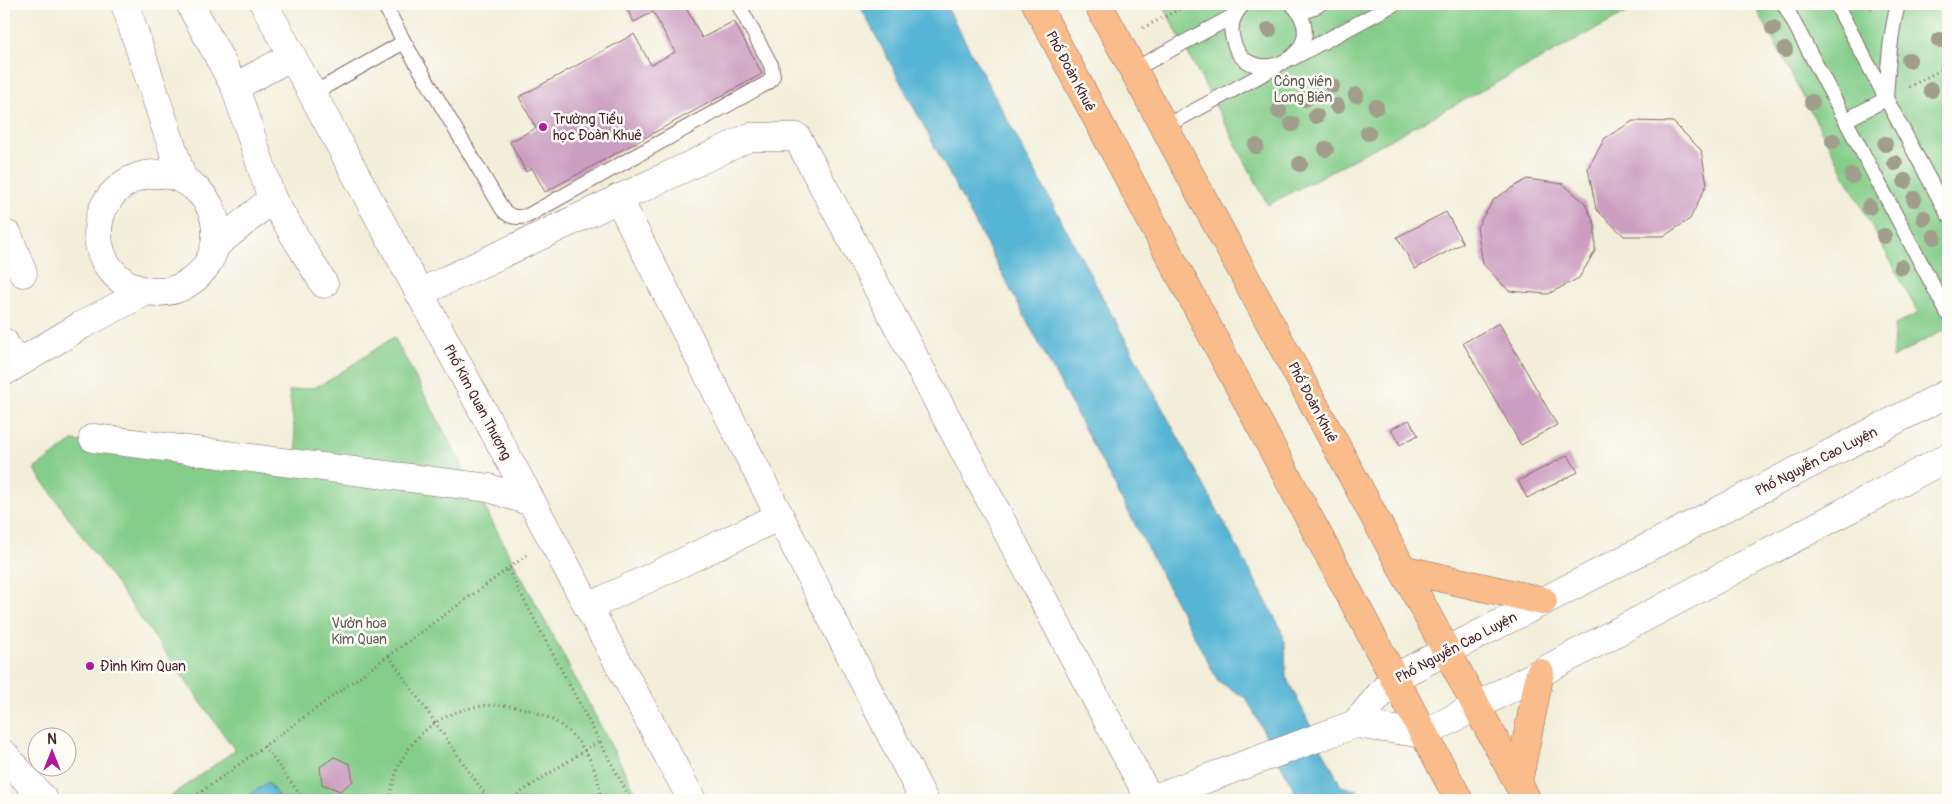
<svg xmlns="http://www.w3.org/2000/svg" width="1952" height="804" font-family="Pangolin,sans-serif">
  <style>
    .green { fill: #84cd8a; stroke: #67765a }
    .water { fill: #56b5d4; stroke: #506a80 }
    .building { fill: #cb9dc0 }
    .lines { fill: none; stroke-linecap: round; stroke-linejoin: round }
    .service-casing { stroke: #856768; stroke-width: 16 }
    .minor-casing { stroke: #856768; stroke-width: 29 }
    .tertiary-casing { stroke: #856768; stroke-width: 29 }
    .primary-casing { stroke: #856768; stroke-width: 29 }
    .path { stroke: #856768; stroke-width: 3; stroke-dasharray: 1 4; stroke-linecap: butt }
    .service { stroke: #fff; stroke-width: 14 }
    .minor { stroke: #fff; stroke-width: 28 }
    .tertiary { stroke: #fff; stroke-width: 28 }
    .primary { stroke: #f9bc8a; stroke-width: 28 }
    .tree { fill: #a19e8b }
    .poi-dot { fill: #b5179e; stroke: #fdfcf7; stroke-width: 2 }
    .labels { text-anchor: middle; stroke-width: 5; stroke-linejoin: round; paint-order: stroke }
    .street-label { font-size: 14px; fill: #4a1f2b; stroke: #fdfcf7 }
    .park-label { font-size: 14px; fill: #5e5c4c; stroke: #fdfcf7 }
    .poi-label { font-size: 14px; fill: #4a1f2b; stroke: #fdfcf7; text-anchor: start }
  </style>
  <rect width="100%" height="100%" fill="#fdfcf7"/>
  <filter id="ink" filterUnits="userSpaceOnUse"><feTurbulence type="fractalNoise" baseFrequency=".02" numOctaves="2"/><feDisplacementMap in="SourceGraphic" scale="10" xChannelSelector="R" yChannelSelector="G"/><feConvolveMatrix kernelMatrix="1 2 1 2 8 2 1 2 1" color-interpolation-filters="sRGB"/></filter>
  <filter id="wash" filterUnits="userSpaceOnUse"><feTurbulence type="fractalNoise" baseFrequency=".0096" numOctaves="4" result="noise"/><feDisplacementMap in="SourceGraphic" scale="20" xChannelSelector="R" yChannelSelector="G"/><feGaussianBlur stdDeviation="1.12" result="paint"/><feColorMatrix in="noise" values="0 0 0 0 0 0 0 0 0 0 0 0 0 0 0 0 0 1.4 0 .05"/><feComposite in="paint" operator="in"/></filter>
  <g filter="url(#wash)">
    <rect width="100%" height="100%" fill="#f2eed9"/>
    <!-- green -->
    <g class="green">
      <path d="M 1162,4 L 1643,4 L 1268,205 Z"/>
      <path d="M 1754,4 L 1948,4 L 1948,328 L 1892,358 L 1895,325 L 1918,313 Z"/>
      <path d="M 394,337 L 640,800 L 166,800 L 235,750 L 34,469 L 73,441 L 300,472 L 289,391 L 316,387 L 328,381 Z"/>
    </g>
    <!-- water -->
    <g class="water">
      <path d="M 859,4 L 945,4 L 1280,627 L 1285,644 L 1286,677 L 1341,786 L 1357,790 L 1369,800 L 1299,800 L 1247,699 L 1218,681 Z"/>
      <path d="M 268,782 L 281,800 L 251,800 L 251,794 Z"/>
    </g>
    <g id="blocks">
      <!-- building -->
      <g class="building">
        <path d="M 624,4 L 684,4 L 702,38 L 734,21 L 762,74 L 545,192 L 532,168 L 526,172 L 510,142 L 536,128 L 519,97 L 634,34 L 651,65 L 675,52 L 653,12 L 634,22 Z"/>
        <path d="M 1633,121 L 1673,122 L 1701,150 L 1707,184 L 1690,219 L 1664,236 L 1624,236 L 1596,209 L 1588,168 L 1605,138 Z"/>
        <path d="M 1527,179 L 1563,184 L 1585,203 L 1595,225 L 1595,251 L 1579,278 L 1548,294 L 1509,291 L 1483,264 L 1477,227 L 1494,199 Z"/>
        <path d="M 1446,212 L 1463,243 L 1415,269 L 1397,237 Z"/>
        <path d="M 1499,323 L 1557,425 L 1521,445 L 1463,343 Z"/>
        <path d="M 1409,420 L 1418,435 L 1400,445 L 1391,429 Z"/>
        <path d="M 1568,455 L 1578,472 L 1527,498 L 1518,481 Z"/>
        <path d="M 334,757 L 350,764 L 353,781 L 340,791 L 322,784 L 320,767 Z"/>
      </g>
    </g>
  </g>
  <g filter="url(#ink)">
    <use href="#blocks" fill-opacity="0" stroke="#856768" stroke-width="1"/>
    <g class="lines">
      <!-- service casing -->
      <g class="service-casing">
        <g id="service">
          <path d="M 384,4 L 404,42"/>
          <path d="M 1244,4 C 1235,12 1230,23 1232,35 C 1242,98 1339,54 1292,4"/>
          <path d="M 1784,4 L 1948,314"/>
          <path d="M 1836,4 L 1948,215"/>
          <path d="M 1301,14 L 1320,4"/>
          <path d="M 1293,58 L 1394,4"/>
          <path d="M 1133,70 L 1235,15"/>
          <path d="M 312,94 L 404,42 L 503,210 C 511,218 516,218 527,216 L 769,82 L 773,76 L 771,65 L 738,4"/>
          <path d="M 1846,120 L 1886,99 C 1888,66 1890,35 1898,4"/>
          <path d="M 1164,127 L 1276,67"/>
        </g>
      </g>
      <!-- minor casing -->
      <g class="minor-casing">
        <g id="minor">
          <path d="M 125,4 L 183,180"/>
          <path d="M 190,4 L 235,87 L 272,199 L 324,284"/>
          <path d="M 235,87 L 292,56"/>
          <circle cx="157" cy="233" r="59"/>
          <path d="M 618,198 L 924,800"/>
          <path d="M 4,237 L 8,235 L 23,273"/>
          <path d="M 216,245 L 272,199"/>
          <path d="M 419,293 L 750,137 L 797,137 L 1150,800"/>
          <path d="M 4,342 L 17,364"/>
          <path d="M 4,372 L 82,325 L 145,292"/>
          <path d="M 93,438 L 489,488 L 531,502"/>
          <path d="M 588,607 L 780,516"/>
          <path d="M 4,754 L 44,800"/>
        </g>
      </g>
      <!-- tertiary casing -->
      <g class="tertiary-casing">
        <g id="tertiary">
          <path d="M 264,4 L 692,800"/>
          <path d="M 1355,724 L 1424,734 L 1948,457"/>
          <path d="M 1149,800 L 1355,724 L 1394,678 L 1948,393"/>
        </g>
      </g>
      <!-- primary casing -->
      <g class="primary-casing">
        <g id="primary">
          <path d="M 1036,4 L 1459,800"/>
          <path d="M 1098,4 L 1527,800"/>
          <path d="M 1402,569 L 1543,601"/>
          <path d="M 1518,783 L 1540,673"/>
        </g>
      </g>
      <!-- path -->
      <g class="path">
        <path d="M 1868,4 L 1874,11"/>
        <path d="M 1143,28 L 1189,4"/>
        <path d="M 1288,87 L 1302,81 L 1301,78"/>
        <path d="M 1909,87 L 1948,66"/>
        <path d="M 508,570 L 631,800"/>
        <path d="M 389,656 L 489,800"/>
        <path d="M 264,746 L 304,800"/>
        <path d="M 190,800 L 527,555"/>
        <path d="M 390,800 C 404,672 591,675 601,800"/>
        <path d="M 509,800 L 599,741"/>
      </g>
      <!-- service -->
      <use href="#service" class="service"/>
      <!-- minor -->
      <use href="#minor" class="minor"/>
      <!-- tertiary -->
      <use href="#tertiary" class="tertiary"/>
      <!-- primary -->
      <use href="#primary" class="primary"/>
    </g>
    <!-- trees -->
    <g class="tree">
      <circle cx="1773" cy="28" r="8"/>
      <circle cx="1269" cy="30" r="8"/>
      <circle cx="1939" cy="40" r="8"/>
      <circle cx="1785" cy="50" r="8"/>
      <circle cx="1909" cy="60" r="8"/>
      <circle cx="1332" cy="86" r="8"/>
      <circle cx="1931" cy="90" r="8"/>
      <circle cx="1356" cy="95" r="8"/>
      <circle cx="1305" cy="99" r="8"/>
      <circle cx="1812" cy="102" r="8"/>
      <circle cx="1337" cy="106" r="8"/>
      <circle cx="1376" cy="107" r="8"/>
      <circle cx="1279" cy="111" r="8"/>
      <circle cx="1316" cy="116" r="8"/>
      <circle cx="1292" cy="124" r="8"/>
      <circle cx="1368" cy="133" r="8"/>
      <circle cx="1833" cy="141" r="8"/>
      <circle cx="1885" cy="144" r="8"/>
      <circle cx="1256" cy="146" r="8"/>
      <circle cx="1326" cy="149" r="8"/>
      <circle cx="1895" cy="163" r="8"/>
      <circle cx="1300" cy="164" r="8"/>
      <circle cx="1852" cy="176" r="8"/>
      <circle cx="1905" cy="181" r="8"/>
      <circle cx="1914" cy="199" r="8"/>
      <circle cx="1869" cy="207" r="8"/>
      <circle cx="1924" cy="218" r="8"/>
      <circle cx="1884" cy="236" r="8"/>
      <circle cx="1934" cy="237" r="8"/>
      <circle cx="1901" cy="267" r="8"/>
    </g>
  </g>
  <!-- markers -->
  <g class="poi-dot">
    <circle cx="543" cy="127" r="5"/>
    <circle cx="90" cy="666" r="5"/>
  </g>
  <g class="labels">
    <!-- street labels -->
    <g class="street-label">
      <text transform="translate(1071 71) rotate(62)" y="5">Phố Đoàn Khuê</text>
      <text transform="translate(478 402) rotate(62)" y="5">Phố Kim Quan Thượng</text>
      <text transform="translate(1313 402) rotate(62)" y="5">Phố Đoàn Khuê</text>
      <text transform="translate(1816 461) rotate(-27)" y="5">Phố Nguyễn Cao Luyện</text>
      <text transform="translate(1456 647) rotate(-28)" y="5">Phố Nguyễn Cao Luyện</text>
    </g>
    <!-- park labels -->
    <g class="park-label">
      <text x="1303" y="86">Công viên<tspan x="1303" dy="16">Long Biên</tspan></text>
      <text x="359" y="628">Vườn hoa<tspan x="359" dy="16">Kim Quan</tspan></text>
    </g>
    <!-- poi labels -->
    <g class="poi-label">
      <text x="553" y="124">Trường Tiểu<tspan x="553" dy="16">học Đoàn Khuê</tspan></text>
      <text x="100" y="671">Đình Kim Quan</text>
    </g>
  </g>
  <!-- margin -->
  <rect width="1952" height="804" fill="none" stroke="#fdfcf7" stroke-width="20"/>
  <!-- north arrow -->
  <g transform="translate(52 752)"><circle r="24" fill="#fdfcf7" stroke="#b5a4a5"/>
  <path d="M0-4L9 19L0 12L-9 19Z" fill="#b5179e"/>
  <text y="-8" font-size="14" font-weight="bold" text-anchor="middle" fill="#4a1f2b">N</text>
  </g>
</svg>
